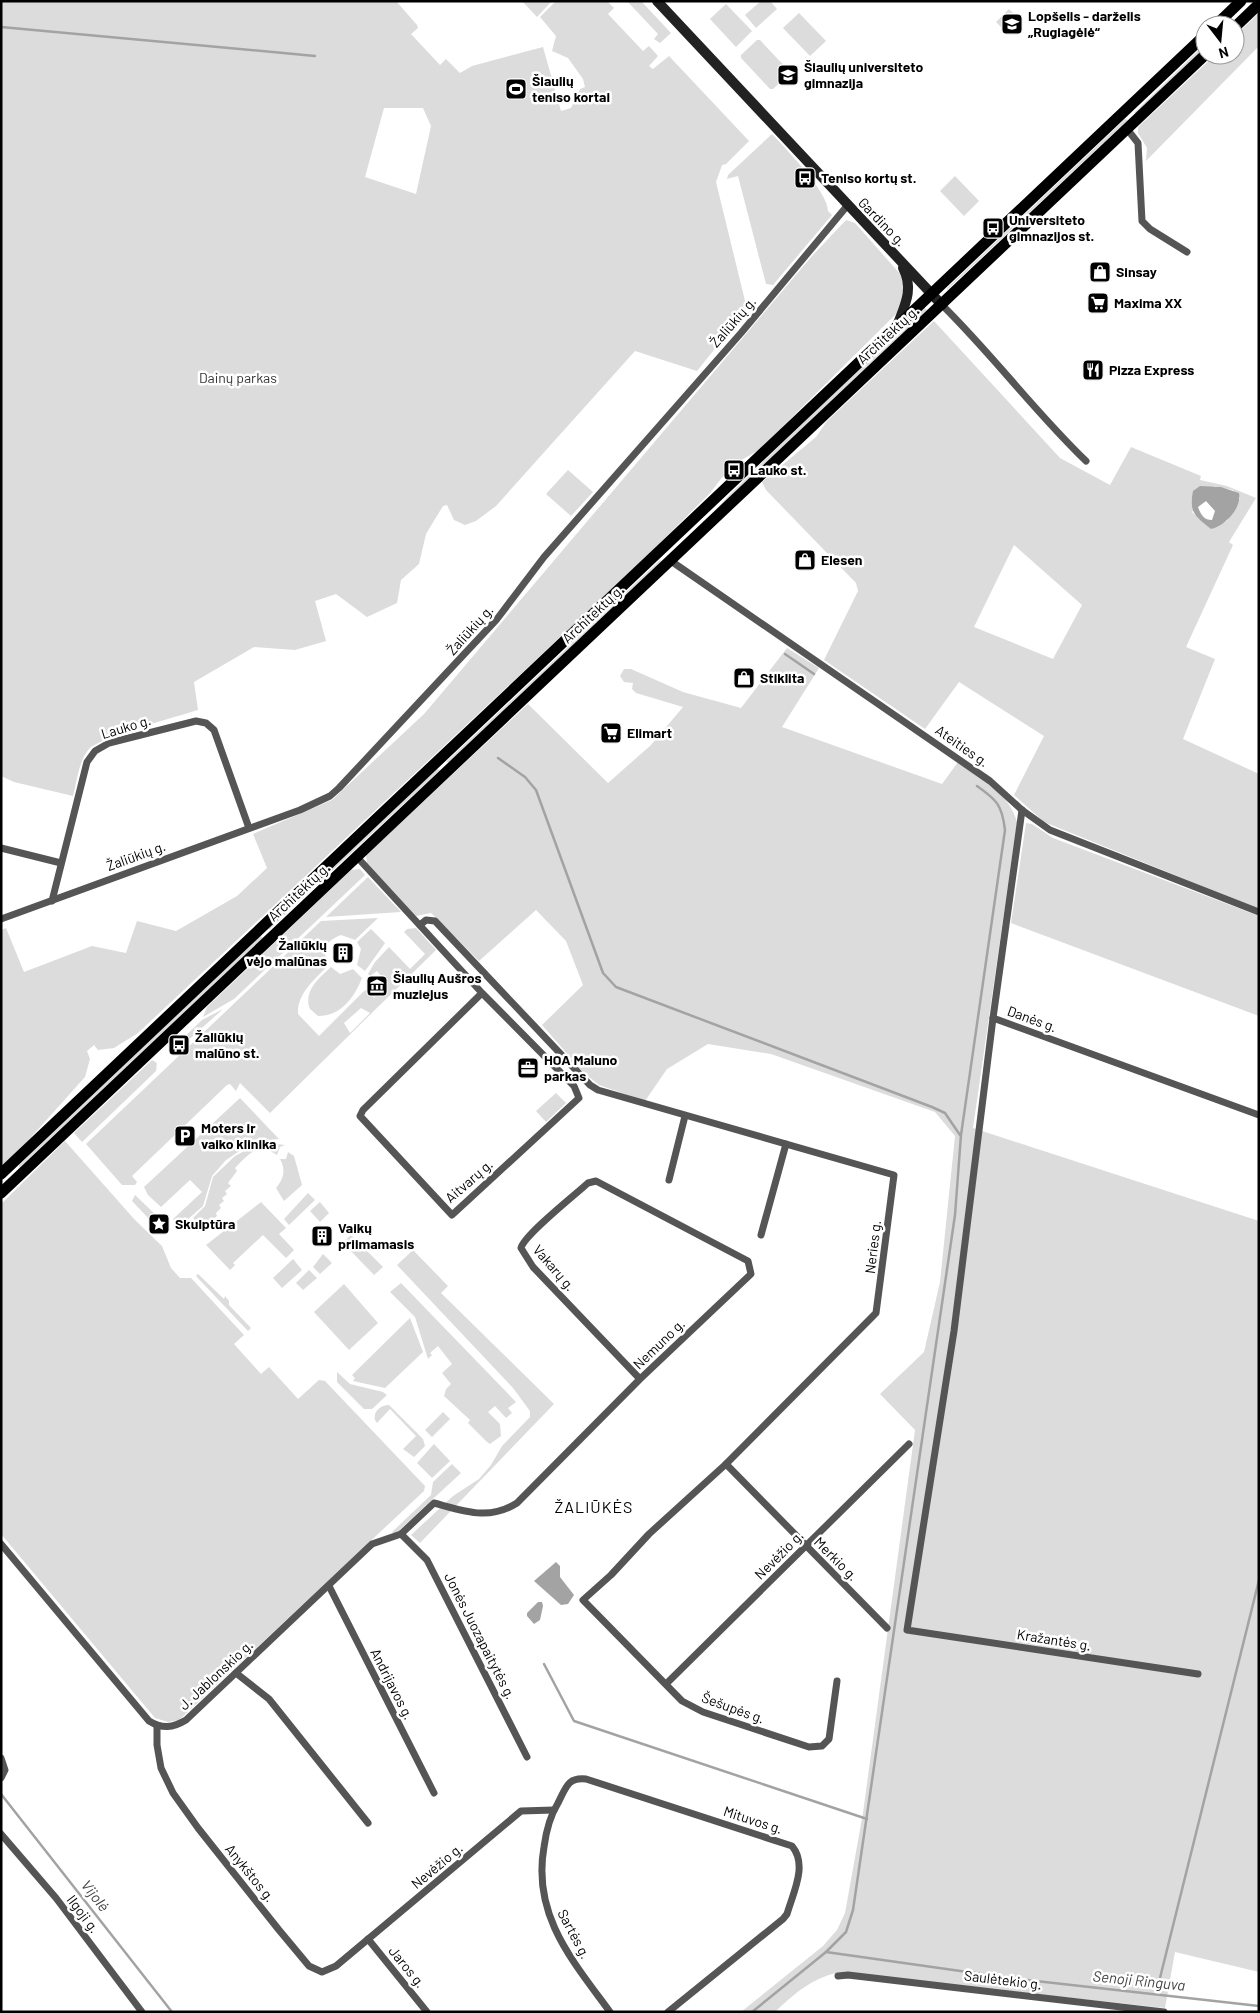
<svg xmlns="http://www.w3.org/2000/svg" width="1260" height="2013" font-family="Barlow,sans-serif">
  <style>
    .green { fill: #dcdcdc; fill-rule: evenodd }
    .water { fill: #a3a3a3; fill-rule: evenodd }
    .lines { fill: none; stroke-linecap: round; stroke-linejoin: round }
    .stream { stroke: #a3a3a3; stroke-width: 2.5 }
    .minor { stroke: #555; stroke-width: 7 }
    .secondary { stroke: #222; stroke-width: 10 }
    .primary { stroke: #000; stroke-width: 11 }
    .labels { text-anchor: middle; stroke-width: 5; stroke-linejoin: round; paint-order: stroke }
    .poi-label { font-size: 14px; font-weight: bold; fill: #000; stroke: #fff; text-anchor: start }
    .street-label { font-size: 14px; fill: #000; stroke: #fff }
    .park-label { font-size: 14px; fill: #333; stroke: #fff }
    .water-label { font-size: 15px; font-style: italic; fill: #444; stroke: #fff }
    .quarter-label { font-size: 16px; letter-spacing: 1px; fill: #000; stroke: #fff }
  </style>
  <rect width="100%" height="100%" fill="#fff"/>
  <!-- green -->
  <g class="green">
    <path d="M 1,1 L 396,1 L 417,25 L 418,28 L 411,34 L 440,65 L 446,59 L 460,73 L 472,66 L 543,47 L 561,111 L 571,108 L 580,89 L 585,87 L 583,79 L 568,58 L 552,51 L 556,36 L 540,17 L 556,1 L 607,1 L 614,8 L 608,14 L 643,51 L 649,46 L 658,56 L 649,66 L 653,69 L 669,56 L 749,141 L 726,164 L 722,165 L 716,182 L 747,309 L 697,371 L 635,351 L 496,506 L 476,521 L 465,525 L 454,520 L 447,505 L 443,506 L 426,534 L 419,564 L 401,580 L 397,603 L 367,617 L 336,594 L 315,601 L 326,641 L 295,650 L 254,647 L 194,682 L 198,710 C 179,716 98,738 89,749 C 79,760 77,781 73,796 L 14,782 L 1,776 ZM 384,108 L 423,108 L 431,126 L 416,194 L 365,177 Z"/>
    <path d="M 522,1 L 552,1 L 537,17 Z"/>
    <path d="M 627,1 L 641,1 L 671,33 L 660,43 L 654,39 L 658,34 Z"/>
    <path d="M 761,1 L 770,1 L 777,9 L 756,28 L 745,15 Z"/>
    <path d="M 726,4 L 752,31 L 736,47 L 710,19 Z"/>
    <path d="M 1009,9 L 1018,18 L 1005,31 L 996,22 Z"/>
    <path d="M 799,13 L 826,41 L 810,56 L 783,28 Z"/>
    <path d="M 1259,13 L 1259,46 L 1146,161 L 1147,148 L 1138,133 L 1138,127 L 1215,55 L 1235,55 L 1235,36 Z"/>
    <path d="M 757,40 L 760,40 L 789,71 L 789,74 L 773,89 L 770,89 L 741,58 L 741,55 Z"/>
    <path d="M 1205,44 L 1205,48 L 1137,113 L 1134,113 Z"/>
    <path d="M 1125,119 L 1128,120 L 947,290 L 947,288 Z"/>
    <path d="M 772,134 C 786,149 828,192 828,211 L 832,215 L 773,285 L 766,284 L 738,176 L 727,179 L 728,175 Z"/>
    <path d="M 955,176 L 979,201 L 964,216 L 940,191 Z"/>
    <path d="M 846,220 L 855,223 L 902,276 C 908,288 904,304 896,314 L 759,450 L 731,466 L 710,493 L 654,549 L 138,1033 L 114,1048 L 98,1050 L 94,1045 L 87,1051 L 90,1059 L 85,1077 L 24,1145 L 1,1167 L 1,930 L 6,928 L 24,972 L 92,946 L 126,953 L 137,921 L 176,931 L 237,896 L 267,868 L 253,834 L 332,800 L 424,714 L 812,256 Z"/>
    <path d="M 923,306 L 927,310 L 712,514 L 732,492 Z"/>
    <path d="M 934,321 L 1060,458 L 1110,485 L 1131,447 L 1201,476 L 1200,480 L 1227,486 L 1256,498 L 1229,542 L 1233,545 L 1186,647 L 1215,659 L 1183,739 L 1259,774 L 1259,909 L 1044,822 L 1014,795 L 1044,736 L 959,682 L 925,729 L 824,660 L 858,591 L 856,583 L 766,490 L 762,482 L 816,437 L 827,421 ZM 1214,486 L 1233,490 L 1240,498 L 1227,521 L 1211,529 L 1192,512 ZM 1014,545 L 1082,605 L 1053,659 L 974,627 Z"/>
    <path d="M 568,470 L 593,492 L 571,516 L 546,494 Z"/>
    <path d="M 660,560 L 663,562 L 449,762 L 446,762 Z"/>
    <path d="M 787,648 L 819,668 L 782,727 L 942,784 L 958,762 C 981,778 1009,793 1017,822 L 973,1128 L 1259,1221 L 1259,1972 L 1175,1952 L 1165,2008 L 837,1973 C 812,1978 794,1994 775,2012 L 741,2012 L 823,1946 L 837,1930 L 845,1913 L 863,1813 L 915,1430 L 880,1394 L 924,1352 L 940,1282 L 955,1136 L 935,1112 L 771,1054 L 708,1044 L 667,1069 L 645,1101 L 599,1085 L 583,1072 L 542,1025 L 583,985 L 566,941 L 536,910 L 479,961 L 431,913 L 416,916 L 367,863 L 366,855 L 528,704 L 608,783 L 651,745 L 683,707 L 636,693 L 632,689 L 633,683 L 624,682 L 620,676 L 624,669 L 631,669 L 683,692 L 741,708 Z"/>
    <path d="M 437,769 L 440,770 L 269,930 L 269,928 Z"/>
    <path d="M 1026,823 L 1032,824 L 1053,838 L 1259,916 L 1259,1016 L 1011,923 Z"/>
    <path d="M 360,869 L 365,875 L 234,999 L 203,1017 L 207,1007 L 351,870 Z"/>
    <path d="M 368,877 L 401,912 L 326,917 Z"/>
    <path d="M 378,918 L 355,940 L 341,935 C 326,940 321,952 329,965 C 315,979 297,993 298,1014 L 319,1036 L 363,992 L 366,990 L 374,998 L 388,984 L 377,971 L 370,976 L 368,974 L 375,962 L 389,947 L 410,969 L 425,954 L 404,932 L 407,929 L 416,928 L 436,950 L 270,1113 L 240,1083 L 236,1091 L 230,1084 L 227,1085 L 132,1176 L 137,1182 L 135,1185 L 122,1185 L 86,1144 L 321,921 ZM 361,1008 L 370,1013 L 350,1033 L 344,1023 Z"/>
    <path d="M 371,929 L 385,943 L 365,971 L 357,965 L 361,949 L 357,942 Z"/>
    <path d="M 260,936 L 263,938 L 19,1168 L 19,1165 Z"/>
    <path d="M 331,967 L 340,974 L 353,969 L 362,978 C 354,998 341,1016 318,1016 L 310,1009 C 303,991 319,978 331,967 Z"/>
    <path d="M 223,1009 L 184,1044 L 180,1041 L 202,1020 Z"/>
    <path d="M 152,1060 L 157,1063 L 156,1071 L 82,1142 L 74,1133 Z"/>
    <path d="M 556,1093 L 566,1103 L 546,1122 L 536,1111 Z"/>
    <path d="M 240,1098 L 279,1139 L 253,1142 L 226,1160 L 212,1176 L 203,1206 L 178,1228 L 173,1219 L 202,1192 L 190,1180 L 161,1207 L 148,1195 L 144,1187 Z"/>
    <path d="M 65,1141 L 135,1220 L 162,1246 L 171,1268 L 180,1278 L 191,1278 L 244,1335 L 234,1344 L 261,1374 L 269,1367 L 298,1399 L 319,1380 L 325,1381 L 425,1486 L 424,1491 L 179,1720 L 168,1722 L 155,1718 L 1,1534 L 1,1204 Z"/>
    <path d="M 262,1142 L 285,1145 L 280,1147 L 277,1155 C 258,1141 248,1155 235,1168 L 237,1171 L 228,1183 L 231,1186 L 225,1191 L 227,1194 L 222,1198 L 224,1201 L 219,1205 L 221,1208 L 216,1213 L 217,1216 L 198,1232 L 193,1226 L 197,1222 L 193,1218 L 205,1206 L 213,1177 L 235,1156 Z"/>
    <path d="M 288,1152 L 294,1156 L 302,1185 L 284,1201 L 276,1188 C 284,1179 286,1169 280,1159 L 286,1159 Z"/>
    <path d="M 308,1193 L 315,1200 L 289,1225 L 284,1219 Z"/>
    <path d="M 135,1195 L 157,1216 L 152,1217 L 151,1221 L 132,1201 Z"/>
    <path d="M 261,1202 L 286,1228 L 279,1234 L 294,1250 L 286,1258 L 263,1235 L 233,1263 L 235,1265 L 230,1270 L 206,1245 Z"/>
    <path d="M 320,1202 L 329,1213 L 320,1222 L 310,1211 Z"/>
    <path d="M 351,1235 L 383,1267 L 374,1275 L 348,1248 L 346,1250 L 341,1244 Z"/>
    <path d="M 413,1250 L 448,1286 L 441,1293 L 554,1404 L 420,1543 L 411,1535 L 453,1496 L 479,1479 L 491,1465 L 502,1446 L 530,1417 L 530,1411 L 513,1388 L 397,1265 Z"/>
    <path d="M 323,1254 L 332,1263 L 320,1274 L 313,1267 Z"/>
    <path d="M 293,1259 L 302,1270 L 282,1288 L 273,1278 Z"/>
    <path d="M 309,1270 L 317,1278 L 303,1290 L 296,1283 Z"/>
    <path d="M 198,1274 L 224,1299 L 225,1296 L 229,1301 L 229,1305 L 251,1328 L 248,1331 L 196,1276 Z"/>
    <path d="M 401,1283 L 516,1402 L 508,1408 L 512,1413 L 506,1418 L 495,1406 L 488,1412 L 500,1424 L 501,1436 L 490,1444 L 487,1442 L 468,1423 L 470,1420 L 444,1396 L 446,1389 L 451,1384 L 442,1373 L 452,1364 L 438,1346 L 430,1353 L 432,1355 L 428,1359 L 415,1317 L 390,1292 Z"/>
    <path d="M 344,1284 L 378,1323 L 349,1350 L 314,1312 Z"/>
    <path d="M 410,1318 L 423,1352 L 385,1388 L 353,1381 L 355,1378 L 352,1375 Z"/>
    <path d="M 337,1372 L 350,1384 L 383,1392 L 387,1395 L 372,1409 L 364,1409 L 337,1382 Z"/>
    <path d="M 389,1405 L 423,1439 L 425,1446 L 414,1457 L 403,1449 L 416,1436 L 390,1409 L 377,1423 L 375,1420 C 373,1411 381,1405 389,1405 Z"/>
    <path d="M 443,1412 L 450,1419 L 432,1437 L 425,1430 Z"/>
    <path d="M 434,1444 L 450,1461 L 432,1478 L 417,1463 Z"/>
    <path d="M 452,1464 L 461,1473 L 395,1534 L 392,1532 L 431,1495 L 433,1482 Z"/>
  </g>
  <!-- water -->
  <g class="water">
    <path d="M 1200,486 L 1221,487 L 1239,493 C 1242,508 1225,526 1211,529 C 1195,516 1189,513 1193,491 ZM 1206,501 L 1215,511 L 1212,520 C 1204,520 1201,515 1198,507 Z"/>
    <path d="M 556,1562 L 560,1566 L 560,1577 L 574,1595 L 568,1604 L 561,1605 L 534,1581 Z"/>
    <path d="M 538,1602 L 542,1602 L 543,1606 L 540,1620 L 534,1624 L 527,1616 L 527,1613 Z"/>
  </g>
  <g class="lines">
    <!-- stream -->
    <g class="stream">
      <path d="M 1,27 L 315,56"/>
      <path d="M 785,654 L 814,674"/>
      <path d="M 498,758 L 525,777 L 536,790 L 603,973 L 616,987 L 932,1107 L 945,1113 L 960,1135"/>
      <path d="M 544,1664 L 574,1721 L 867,1819"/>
      <path d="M 1,1794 L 172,2012"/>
      <path d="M 826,1952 L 1010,1978"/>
      <path d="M 1018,1979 L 1259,2006"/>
      <path d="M 1156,1994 L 1259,1580"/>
      <path d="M 752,2012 L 826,1952 L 846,1932 L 853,1910 L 955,1215 L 961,1135 L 1005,830 C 1002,805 997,800 977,786"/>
    </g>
    <!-- minor -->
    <g class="minor">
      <path d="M 1127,129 L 1138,143 L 1142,221 L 1150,229 L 1187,252"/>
      <path d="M 942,305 C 992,354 1035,412 1086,461"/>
      <path d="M 671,561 L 990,781 L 1022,810 L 1050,830 L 1259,912"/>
      <path d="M 1022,810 L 993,1018 L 1259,1115"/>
      <path d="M 1,848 L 61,863"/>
      <path d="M 357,857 L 482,993 L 574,1086 L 579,1098 L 452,1215 L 360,1116 L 363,1110 L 482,993"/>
      <path d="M 52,901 L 87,762 L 95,751 L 109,743 L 196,721 L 206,723 L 214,730 L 249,828"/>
      <path d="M 1,919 L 300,810 L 330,796 L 339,788 L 497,619 L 544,557 L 741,333 L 847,206"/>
      <path d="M 420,925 L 426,920 L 435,921 L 590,1085 L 598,1090 L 894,1175 L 876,1313 L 726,1464 L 649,1534 L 611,1575 L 583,1600 L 682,1701 L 703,1712 L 809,1747 L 822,1746 L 829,1739 L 837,1681"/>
      <path d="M 993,1018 L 954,1331 L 907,1630 L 1198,1674"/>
      <path d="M 669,1180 L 685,1116"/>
      <path d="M 761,1235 L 786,1144"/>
      <path d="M 726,1464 L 887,1628"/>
      <path d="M 401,1534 L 427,1560 L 527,1757"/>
      <path d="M 1,1544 L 149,1721 C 162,1729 173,1728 186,1720 L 372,1544 L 401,1534 L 434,1503 C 464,1511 489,1521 517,1503 L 640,1379 L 751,1274 L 748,1261 L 596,1181 L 588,1183 C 575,1195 524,1235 521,1248 L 533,1267 L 640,1379"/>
      <path d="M 329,1586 L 434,1793"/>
      <path d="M 236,1673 L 269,1699 L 368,1823"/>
      <path d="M 666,1684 L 909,1444"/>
      <path d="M 157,1726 L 157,1745 L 161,1768 L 173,1793 L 198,1828 L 279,1930 L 309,1966 L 322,1972 L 336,1966 L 521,1811 L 554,1810"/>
      <path d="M 1,1758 L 5,1770 L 1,1778"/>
      <path d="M 1,1834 L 56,1898 L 142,2012"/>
      <path d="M 368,1939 L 427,2012"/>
      <path d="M 838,1976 L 848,1975 L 1164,2012"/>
      <path d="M 610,2012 C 572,1960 532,1915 544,1847 C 546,1832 550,1816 558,1803 C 566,1788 567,1777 586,1779 L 792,1846 C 808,1865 793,1893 787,1914 L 783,1919 L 668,2012"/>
    </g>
    <!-- secondary -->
    <g class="secondary">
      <path d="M 657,1 L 942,305"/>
      <path d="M 897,326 C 905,305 914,289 903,268"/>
    </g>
    <!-- primary -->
    <g class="primary">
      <path d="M 1216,25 L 1241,1"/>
      <path d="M 1235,27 L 1259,4"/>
      <path d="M 1,1174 L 1205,35"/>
      <path d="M 1,1193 L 1205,55"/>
    </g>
  </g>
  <!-- icons -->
  <defs>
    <g id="school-square" transform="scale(1.125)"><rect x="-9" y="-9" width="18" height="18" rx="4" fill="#000" stroke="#fff"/><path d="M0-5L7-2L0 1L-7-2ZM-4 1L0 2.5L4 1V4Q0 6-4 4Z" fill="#fff"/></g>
    <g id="stadium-square" transform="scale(1.125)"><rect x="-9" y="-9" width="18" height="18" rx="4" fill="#000" stroke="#fff"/><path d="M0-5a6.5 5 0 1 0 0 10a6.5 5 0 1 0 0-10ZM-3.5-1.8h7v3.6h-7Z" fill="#fff"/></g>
    <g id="bus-square" transform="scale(1.125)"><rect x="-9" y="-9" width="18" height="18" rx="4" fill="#000" stroke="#fff"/><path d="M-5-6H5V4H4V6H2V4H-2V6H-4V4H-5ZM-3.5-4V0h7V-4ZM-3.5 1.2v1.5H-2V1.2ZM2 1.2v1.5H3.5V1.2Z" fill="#fff"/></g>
    <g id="shop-square" transform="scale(1.125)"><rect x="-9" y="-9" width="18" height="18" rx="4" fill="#000" stroke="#fff"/><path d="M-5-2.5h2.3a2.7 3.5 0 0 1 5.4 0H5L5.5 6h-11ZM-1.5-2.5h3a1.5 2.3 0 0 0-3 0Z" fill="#fff"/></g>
    <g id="supermarket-square" transform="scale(1.125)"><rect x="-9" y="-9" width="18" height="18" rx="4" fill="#000" stroke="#fff"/><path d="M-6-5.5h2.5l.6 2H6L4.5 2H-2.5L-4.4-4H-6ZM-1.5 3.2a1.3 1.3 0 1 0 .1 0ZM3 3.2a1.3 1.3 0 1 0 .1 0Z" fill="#fff"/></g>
    <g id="restaurant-square" transform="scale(1.125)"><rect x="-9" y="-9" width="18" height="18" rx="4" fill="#000" stroke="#fff"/><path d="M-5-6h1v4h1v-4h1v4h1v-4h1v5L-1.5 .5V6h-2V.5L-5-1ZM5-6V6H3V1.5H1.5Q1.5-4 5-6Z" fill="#fff"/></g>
    <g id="building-square" transform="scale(1.125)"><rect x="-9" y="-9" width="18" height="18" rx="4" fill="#000" stroke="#fff"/><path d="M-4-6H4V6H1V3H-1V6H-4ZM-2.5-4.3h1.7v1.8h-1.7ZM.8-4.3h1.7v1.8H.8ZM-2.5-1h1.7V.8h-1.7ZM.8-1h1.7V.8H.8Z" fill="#fff"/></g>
    <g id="museum-square" transform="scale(1.125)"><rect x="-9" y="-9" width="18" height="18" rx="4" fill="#000" stroke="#fff"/><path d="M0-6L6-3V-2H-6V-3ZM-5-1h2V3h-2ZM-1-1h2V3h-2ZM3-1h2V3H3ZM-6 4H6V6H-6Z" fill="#fff"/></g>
    <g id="office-square" transform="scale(1.125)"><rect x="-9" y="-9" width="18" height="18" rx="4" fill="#000" stroke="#fff"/><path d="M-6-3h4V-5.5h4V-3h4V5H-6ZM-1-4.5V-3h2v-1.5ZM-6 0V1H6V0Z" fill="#fff"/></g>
    <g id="parking-square" transform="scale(1.125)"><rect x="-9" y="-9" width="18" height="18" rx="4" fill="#000" stroke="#fff"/><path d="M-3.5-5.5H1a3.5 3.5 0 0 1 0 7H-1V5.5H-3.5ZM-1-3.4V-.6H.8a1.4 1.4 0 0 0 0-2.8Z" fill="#fff"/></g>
    <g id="sight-square" transform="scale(1.125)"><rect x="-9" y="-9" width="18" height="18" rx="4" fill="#000" stroke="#fff"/><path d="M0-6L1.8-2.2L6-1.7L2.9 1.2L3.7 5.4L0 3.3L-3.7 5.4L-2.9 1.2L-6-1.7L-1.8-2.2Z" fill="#fff"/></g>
  </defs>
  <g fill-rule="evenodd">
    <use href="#school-square" x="1012" y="24"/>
    <use href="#school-square" x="788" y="75"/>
    <use href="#stadium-square" x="516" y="89"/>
    <use href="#bus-square" x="805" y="178"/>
    <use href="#bus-square" x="993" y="228"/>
    <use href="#shop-square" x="1100" y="272"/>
    <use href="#supermarket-square" x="1098" y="303"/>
    <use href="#restaurant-square" x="1093" y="370"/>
    <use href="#bus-square" x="734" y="470"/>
    <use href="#shop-square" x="805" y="560"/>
    <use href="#shop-square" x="744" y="678"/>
    <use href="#supermarket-square" x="611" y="733"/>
    <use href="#building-square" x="343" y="953"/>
    <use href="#museum-square" x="377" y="986"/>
    <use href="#bus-square" x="179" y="1045"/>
    <use href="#office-square" x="528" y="1068"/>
    <use href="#parking-square" x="185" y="1136"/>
    <use href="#sight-square" x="159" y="1224"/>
    <use href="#building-square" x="322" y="1236"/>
  </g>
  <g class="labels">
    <!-- poi labels -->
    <g class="poi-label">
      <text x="1028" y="21">Lopšelis - darželis<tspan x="1028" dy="16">„Rugiagėlė“</tspan></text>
      <text x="804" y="72">Šiaulių universiteto<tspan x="804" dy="16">gimnazija</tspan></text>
      <text x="532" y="86">Šiaulių<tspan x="532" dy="16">teniso kortai</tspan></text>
      <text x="821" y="183">Teniso kortų st.</text>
      <text x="1009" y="225">Universiteto<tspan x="1009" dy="16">gimnazijos st.</tspan></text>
      <text x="1116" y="277">Sinsay</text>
      <text x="1114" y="308">Maxima XX</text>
      <text x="1109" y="375">Pizza Express</text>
      <text x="750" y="475">Lauko st.</text>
      <text x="821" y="565">Elesen</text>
      <text x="760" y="683">Stiklita</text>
      <text x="627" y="738">Elimart</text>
      <text x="327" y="950" text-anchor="end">Žaliūkių<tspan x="327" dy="16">vėjo malūnas</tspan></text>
      <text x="393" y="983">Šiaulių Aušros<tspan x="393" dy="16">muziejus</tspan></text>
      <text x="195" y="1042">Žaliūkių<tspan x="195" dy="16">malūno st.</tspan></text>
      <text x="544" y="1065">HOA Maluno<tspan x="544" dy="16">parkas</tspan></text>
      <text x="201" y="1133">Moters ir<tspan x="201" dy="16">vaiko klinika</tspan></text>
      <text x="175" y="1229">Skulptūra</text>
      <text x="338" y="1233">Vaikų<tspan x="338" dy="16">priimamasis</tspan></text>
    </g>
    <!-- street labels -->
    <g class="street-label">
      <text transform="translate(882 222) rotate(46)" y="5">Gardino g.</text>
      <text transform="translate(733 322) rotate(-49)" y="5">Žaliūkių g.</text>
      <text transform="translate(888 335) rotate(-43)" y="5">Architektų g.</text>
      <text transform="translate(593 614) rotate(-43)" y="5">Architektų g.</text>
      <text transform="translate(470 630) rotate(-48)" y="5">Žaliūkių g.</text>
      <text transform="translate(126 727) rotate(-17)" y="5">Lauko g.</text>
      <text transform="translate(962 746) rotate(35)" y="5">Ateities g.</text>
      <text transform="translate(136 856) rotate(-20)" y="5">Žaliūkių g.</text>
      <text transform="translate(299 892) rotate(-43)" y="5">Architektų g.</text>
      <text transform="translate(1032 1019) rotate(20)" y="5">Danės g.</text>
      <text transform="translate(469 1181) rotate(-41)" y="5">Aitvarų g.</text>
      <text transform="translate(873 1247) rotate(-83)" y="5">Neries g.</text>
      <text transform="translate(554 1268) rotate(49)" y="5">Vakarų g.</text>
      <text transform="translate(659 1344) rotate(-44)" y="5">Nemuno g.</text>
      <text transform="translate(779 1555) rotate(-45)" y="5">Nevėžio g.</text>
      <text transform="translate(836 1559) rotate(45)" y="5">Merkio g.</text>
      <text transform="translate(480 1636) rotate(63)" y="5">Jonės Juozapaitytės g.</text>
      <text transform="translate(1054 1640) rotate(9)" y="5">Kražantės g.</text>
      <text transform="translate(216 1675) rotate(-43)" y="5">J. Jablonskio g.</text>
      <text transform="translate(392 1684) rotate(63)" y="5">Andrijavos g.</text>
      <text transform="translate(733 1708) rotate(20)" y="5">Šešupės g.</text>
      <text transform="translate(753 1820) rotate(18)" y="5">Mituvos g.</text>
      <text transform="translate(437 1866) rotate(-40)" y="5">Nevėžio g.</text>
      <text transform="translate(250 1873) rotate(51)" y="5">Anykštos g.</text>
      <text transform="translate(83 1914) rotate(53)" y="5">Ilgoji g.</text>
      <text transform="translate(574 1934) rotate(62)" y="5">Sartės g.</text>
      <text transform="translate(407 1967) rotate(51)" y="5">Jaros g.</text>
      <text transform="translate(1003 1980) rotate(7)" y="5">Saulėtekio g.</text>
    </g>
    <!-- park labels -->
    <g class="park-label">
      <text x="238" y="383">Dainų parkas</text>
    </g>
    <!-- water labels -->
    <g class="water-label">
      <text transform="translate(95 1896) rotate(52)" y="5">Vijolė</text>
      <text transform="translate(1139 1981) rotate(6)" y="5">Senoji Ringuva</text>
    </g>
    <!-- quarter labels -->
    <g class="quarter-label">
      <text x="594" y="1513">ŽALIŪKĖS</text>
    </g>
  </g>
  <!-- border -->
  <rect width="1260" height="2013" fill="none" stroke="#000000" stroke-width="5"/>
  <!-- north arrow -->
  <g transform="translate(1220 40) rotate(164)"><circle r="24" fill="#ffffff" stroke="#999999"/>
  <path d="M0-4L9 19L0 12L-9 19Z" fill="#000000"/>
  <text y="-8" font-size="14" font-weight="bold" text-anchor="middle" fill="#000000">N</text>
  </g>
</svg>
